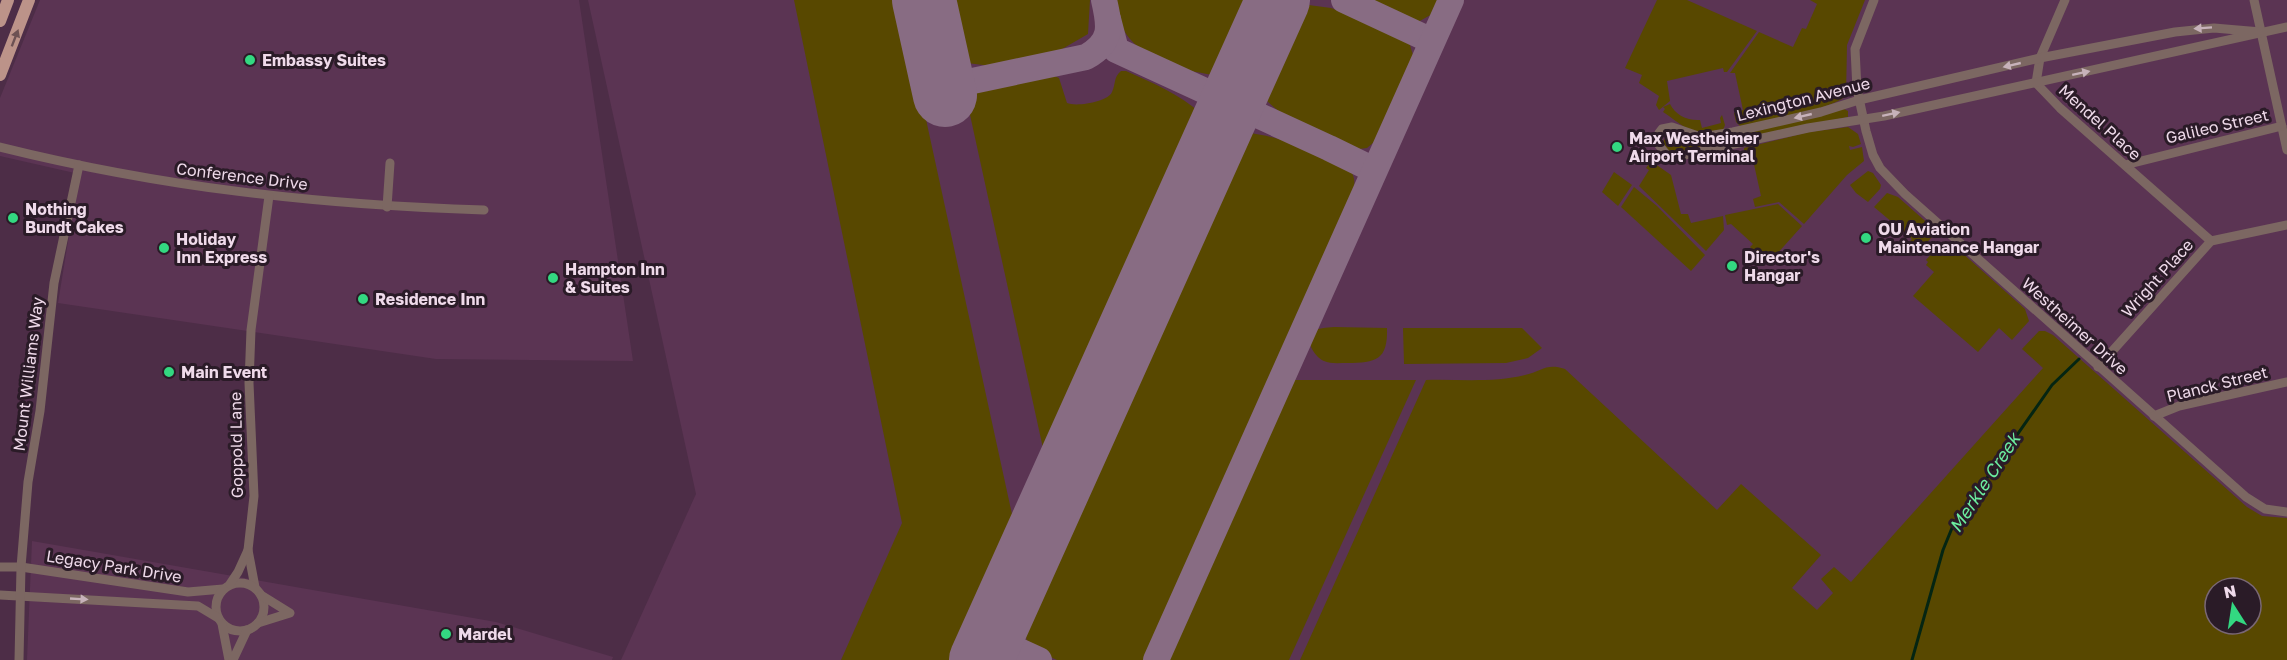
<svg xmlns="http://www.w3.org/2000/svg" width="2287" height="660" font-family="'Golos Text',sans-serif">
  <style>
    .built { fill: #5b3453; fill-rule: evenodd }
    .green { fill: #584800; fill-rule: evenodd }
    .lines { fill: none; stroke-linecap: round; stroke-linejoin: round }
    .stream { stroke: #042512; stroke-width: 3 }
    .taxiway { stroke: #886c83; stroke-width: 26 }
    .runway { stroke: #886c83; stroke-width: 64 }
    .minor { stroke: #7c6762; stroke-width: 9 }
    .major { stroke: #bc9389; stroke-width: 12 }
    .oneway { fill: #c7b2ba }
    .oneway2 { fill: #6c5153 }
    .poi-dot { fill: #33d881; stroke: #2a1b27; stroke-width: 2 }
    .labels { text-anchor: middle; stroke-width: 6; stroke-linejoin: round; paint-order: stroke }
    .poi-label { font-size: 16px; font-weight: bold; fill: #efdaea; stroke: #2a1b27; text-anchor: start }
    .street-label { font-size: 16px; fill: #efdaea; stroke: #2a1b27 }
    .water-label { font-size: 18px; font-style: italic; fill: #6ced9f; stroke: #2a1b27 }
  </style>
  <rect width="100%" height="100%" fill="#4d2d47"/>
  <!-- built -->
  <g class="built">
    <path d="M 40,0 L 579,0 L 633,361 L 436,359 L 58,303 L 79,174 L 0,156 L 0,98 Z"/>
    <path d="M 588,0 L 2287,0 L 2287,660 L 621,660 L 696,494 ZM 2215,588 L 2251,588 L 2251,624 L 2215,624 Z"/>
    <path d="M 32,541 L 496,622 L 613,657 L 612,660 L 27,660 Z"/>
  </g>
  <!-- green -->
  <g class="green">
    <path d="M 794,0 L 900,0 L 1015,528 L 958,660 L 841,660 L 902,523 Z"/>
    <path d="M 945,0 L 1090,0 L 1088,34 L 1057,52 L 991,66 L 959,62 Z"/>
    <path d="M 1114,0 L 1253,0 L 1219,76 C 1187,71 1152,64 1130,39 C 1121,29 1117,12 1114,0 Z"/>
    <path d="M 1366,0 L 1441,0 L 1434,13 L 1418,22 L 1404,20 Z"/>
    <path d="M 1657,0 L 1687,0 L 1757,31 L 1727,72 L 1724,72 L 1723,68 L 1667,81 L 1670,101 L 1659,110 L 1656,105 L 1659,96 L 1639,83 L 1642,75 L 1625,68 Z"/>
    <path d="M 1810,0 L 1865,0 L 1847,45 L 1846,96 C 1832,109 1762,123 1740,126 L 1736,122 L 1734,113 L 1743,110 L 1735,73 L 1730,73 L 1759,32 L 1793,47 L 1802,28 L 1806,29 L 1817,4 Z"/>
    <path d="M 1301,4 L 1331,8 L 1397,33 L 1409,42 L 1413,55 L 1410,68 L 1380,137 L 1367,148 L 1351,150 L 1283,115 L 1259,94 Z"/>
    <path d="M 1121,71 L 1126,71 C 1153,83 1179,94 1202,114 L 1046,462 L 965,92 L 985,86 L 1050,74 L 1059,78 L 1067,103 C 1076,107 1108,102 1112,92 C 1116,84 1113,78 1121,71 Z"/>
    <path d="M 1670,104 C 1675,115 1688,121 1700,120 L 1702,128 L 1721,123 L 1720,118 L 1722,115 L 1725,125 L 1723,130 C 1691,138 1689,129 1663,112 L 1665,109 L 1663,107 Z"/>
    <path d="M 1844,109 L 1848,111 L 1848,117 L 1743,138 L 1742,134 Z"/>
    <path d="M 1848,127 L 1858,134 L 1861,144 L 1853,147 L 1849,146 L 1850,150 L 1862,147 L 1864,161 L 1847,175 L 1804,224 L 1779,202 L 1755,207 L 1753,199 L 1761,196 L 1753,160 L 1744,160 L 1744,148 L 1809,132 Z"/>
    <path d="M 1243,132 C 1278,136 1314,149 1345,165 C 1360,177 1354,192 1348,207 L 1146,660 L 1057,660 L 1038,651 L 1027,642 L 1023,620 Z"/>
    <path d="M 1674,133 L 1688,141 L 1697,143 L 1724,137 L 1727,140 L 1670,154 L 1663,142 L 1667,135 Z"/>
    <path d="M 1651,161 L 1671,175 L 1681,214 L 1688,214 L 1691,223 L 1723,216 L 1724,230 L 1706,251 L 1639,186 L 1649,170 L 1646,168 Z"/>
    <path d="M 1868,171 L 1873,173 L 1881,185 L 1880,189 L 1868,202 L 1856,193 L 1850,185 Z"/>
    <path d="M 1614,172 L 1632,185 L 1618,206 L 1602,192 Z"/>
    <path d="M 1634,187 L 1657,206 L 1705,255 L 1691,271 L 1621,207 Z"/>
    <path d="M 1887,193 L 1898,197 L 1932,227 L 1933,236 L 1915,255 L 1905,247 L 1912,239 L 1874,207 Z"/>
    <path d="M 1778,204 L 1802,226 L 1768,264 L 1750,247 L 1753,244 L 1731,224 L 1727,225 L 1725,215 Z"/>
    <path d="M 1946,242 L 1951,243 L 2025,309 L 2029,321 L 2012,340 L 1999,328 L 1978,352 L 1913,296 L 1934,272 L 1926,265 L 1928,262 L 1926,260 L 1941,243 Z"/>
    <path d="M 1334,327 L 1387,328 C 1388,360 1376,363 1347,363 C 1339,363 1330,364 1324,361 C 1315,357 1305,342 1312,333 C 1317,327 1327,328 1334,327 Z"/>
    <path d="M 1403,328 L 1522,328 L 1542,348 L 1528,358 L 1506,363 L 1404,364 Z"/>
    <path d="M 2039,331 L 2045,331 L 2053,335 L 2247,507 L 2262,516 L 2287,518 L 2287,660 L 1300,660 L 1426,380 C 1458,379 1494,383 1525,375 C 1543,371 1546,363 1565,369 L 1717,510 L 1741,484 L 1821,555 L 1792,588 L 1817,610 L 1833,593 L 1821,579 L 1834,567 L 1851,582 L 2043,368 L 2022,349 ZM 2215,588 L 2251,588 L 2251,624 L 2215,624 Z"/>
    <path d="M 1291,380 L 1416,380 L 1289,660 L 1166,660 Z"/>
  </g>
  <g class="lines">
    <!-- stream -->
    <path class="stream" d="M 1912,660 L 1943,550 L 1952,528 L 2052,385 L 2079,359"/>
    <!-- taxiway -->
    <g class="taxiway">
      <path d="M 1344,0 L 1432,41"/>
      <path d="M 1108,19 L 1116,50 L 1329,148 L 1374,170"/>
      <path d="M 942,82 L 949,86 L 1086,57 C 1113,42 1110,26 1104,0"/>
      <path d="M 991,638 L 1039,660"/>
      <path d="M 1156,660 L 1451,0"/>
    </g>
    <!-- runway -->
    <g class="runway">
      <path d="M 924,0 L 945,95"/>
      <path d="M 981,660 L 1278,0"/>
    </g>
    <!-- minor -->
    <g class="minor">
      <path d="M 1874,0 L 1855,49 L 1857,89 L 1866,131 L 1873,155 L 1880,168 L 1905,194 L 2246,497 L 2265,509 L 2287,512"/>
      <path d="M 2065,0 L 2040,58 L 2036,83 L 2060,108 L 2211,241"/>
      <path d="M 2254,0 L 2287,150"/>
      <path d="M 2261,32 L 2214,28 L 2175,32 L 2040,58 L 1859,100 L 1821,112 L 1733,132 L 1701,137 L 1672,127 L 1662,129 L 1659,133 L 1658,144 L 1667,155 L 1680,156 L 1808,128 L 1884,116 L 2287,27"/>
      <path d="M 0,147 C 161,187 318,205 484,210"/>
      <path d="M 2125,165 L 2282,126"/>
      <path d="M 387,207 L 390,163"/>
      <path d="M 2098,367 L 2211,241 L 2287,225"/>
      <path d="M 2154,416 L 2179,406 L 2287,382"/>
      <path d="M 248,550 L 255,587"/>
      <path d="M 0,567 L 21,567 L 188,592 L 223,589"/>
      <circle cx="240" cy="607" r="24"/>
      <path d="M 230,584 L 238,572 L 248,550 L 254,496 L 249,383 L 251,330 L 269,196"/>
      <path d="M 0,595 L 198,606 L 218,618"/>
      <path d="M 258,623 L 290,613 L 261,595"/>
      <path d="M 222,624 L 229,660"/>
      <path d="M 19,660 L 21,567 L 28,482 L 40,411 L 54,283 L 79,165"/>
      <path d="M 233,660 L 247,630"/>
    </g>
    <!-- major -->
    <g class="major">
      <path d="M 0,21 L 8,0"/>
      <path d="M 0,75 L 29,0"/>
    </g>
  </g>
  <!-- one-way arrows -->
  <defs><path id="oneway-solid" d="M-6-.8H1V-3.2L6.5 0L1 3.2V.8H-6Z" transform="scale(1.5)"/></defs>
  <g class="oneway">
    <use href="#oneway-solid" transform="translate(2203 28) rotate(176)"/>
    <use href="#oneway-solid" transform="translate(2012 65) rotate(167)"/>
    <use href="#oneway-solid" transform="translate(2081 73) rotate(-12)"/>
    <use href="#oneway-solid" transform="translate(1891 114) rotate(-12)"/>
    <use href="#oneway-solid" transform="translate(1803 116) rotate(167)"/>
    <use href="#oneway-solid" transform="translate(79 599) rotate(3)"/>
  </g>
  <use class="oneway2" href="#oneway-solid" transform="translate(15 38) rotate(-69)"/>
  <!-- markers -->
  <g class="poi-dot">
    <circle cx="250" cy="60" r="6"/>
    <circle cx="1617" cy="147" r="6"/>
    <circle cx="13" cy="218" r="6"/>
    <circle cx="1866" cy="238" r="6"/>
    <circle cx="164" cy="248" r="6"/>
    <circle cx="1732" cy="266" r="6"/>
    <circle cx="553" cy="278" r="6"/>
    <circle cx="363" cy="299" r="6"/>
    <circle cx="169" cy="372" r="6"/>
    <circle cx="446" cy="634" r="6"/>
  </g>
  <g class="labels">
    <!-- poi labels -->
    <g class="poi-label">
      <text x="262" y="66">Embassy Suites</text>
      <text x="1629" y="144">Max Westheimer<tspan x="1629" dy="18">Airport Terminal</tspan></text>
      <text x="25" y="215">Nothing<tspan x="25" dy="18">Bundt Cakes</tspan></text>
      <text x="1878" y="235">OU Aviation<tspan x="1878" dy="18">Maintenance Hangar</tspan></text>
      <text x="176" y="245">Holiday<tspan x="176" dy="18">Inn Express</tspan></text>
      <text x="1744" y="263">Director's<tspan x="1744" dy="18">Hangar</tspan></text>
      <text x="565" y="275">Hampton Inn<tspan x="565" dy="18">&amp; Suites</tspan></text>
      <text x="375" y="305">Residence Inn</text>
      <text x="181" y="378">Main Event</text>
      <text x="458" y="640">Mardel</text>
    </g>
    <!-- street labels -->
    <g class="street-label">
      <text transform="translate(1803 99) rotate(-14)" y="6">Lexington Avenue</text>
      <text transform="translate(2100 122) rotate(42)" y="6">Mendel Place</text>
      <text transform="translate(2217 126) rotate(-13)" y="6">Galileo Street</text>
      <text transform="translate(242 176) rotate(7)" y="6">Conference Drive</text>
      <text transform="translate(2157 278) rotate(-48)" y="6">Wright Place</text>
      <text transform="translate(2075 326) rotate(42)" y="6">Westheimer Drive</text>
      <text transform="translate(28 374) rotate(-83)" y="6">Mount Williams Way</text>
      <text transform="translate(2217 384) rotate(-14)" y="6">Planck Street</text>
      <text transform="translate(236 445) rotate(-91)" y="6">Goppold Lane</text>
      <text transform="translate(114 566) rotate(9)" y="6">Legacy Park Drive</text>
    </g>
    <!-- water labels -->
    <g class="water-label">
      <text transform="translate(1985 483) rotate(-57)" y="6">Merkle Creek</text>
    </g>
  </g>
  <!-- north arrow -->
  <g transform="translate(2233 606) rotate(348)"><circle r="28" fill="#2a1b27" stroke="#796775" stroke-width="1.5"/>
  <path d="M0-4.5L10 22L0 15L-10 22Z" fill="#33d881"/>
  <text y="-9" font-size="16" font-weight="bold" text-anchor="middle" fill="#efdaea">N</text>
  </g>
</svg>
